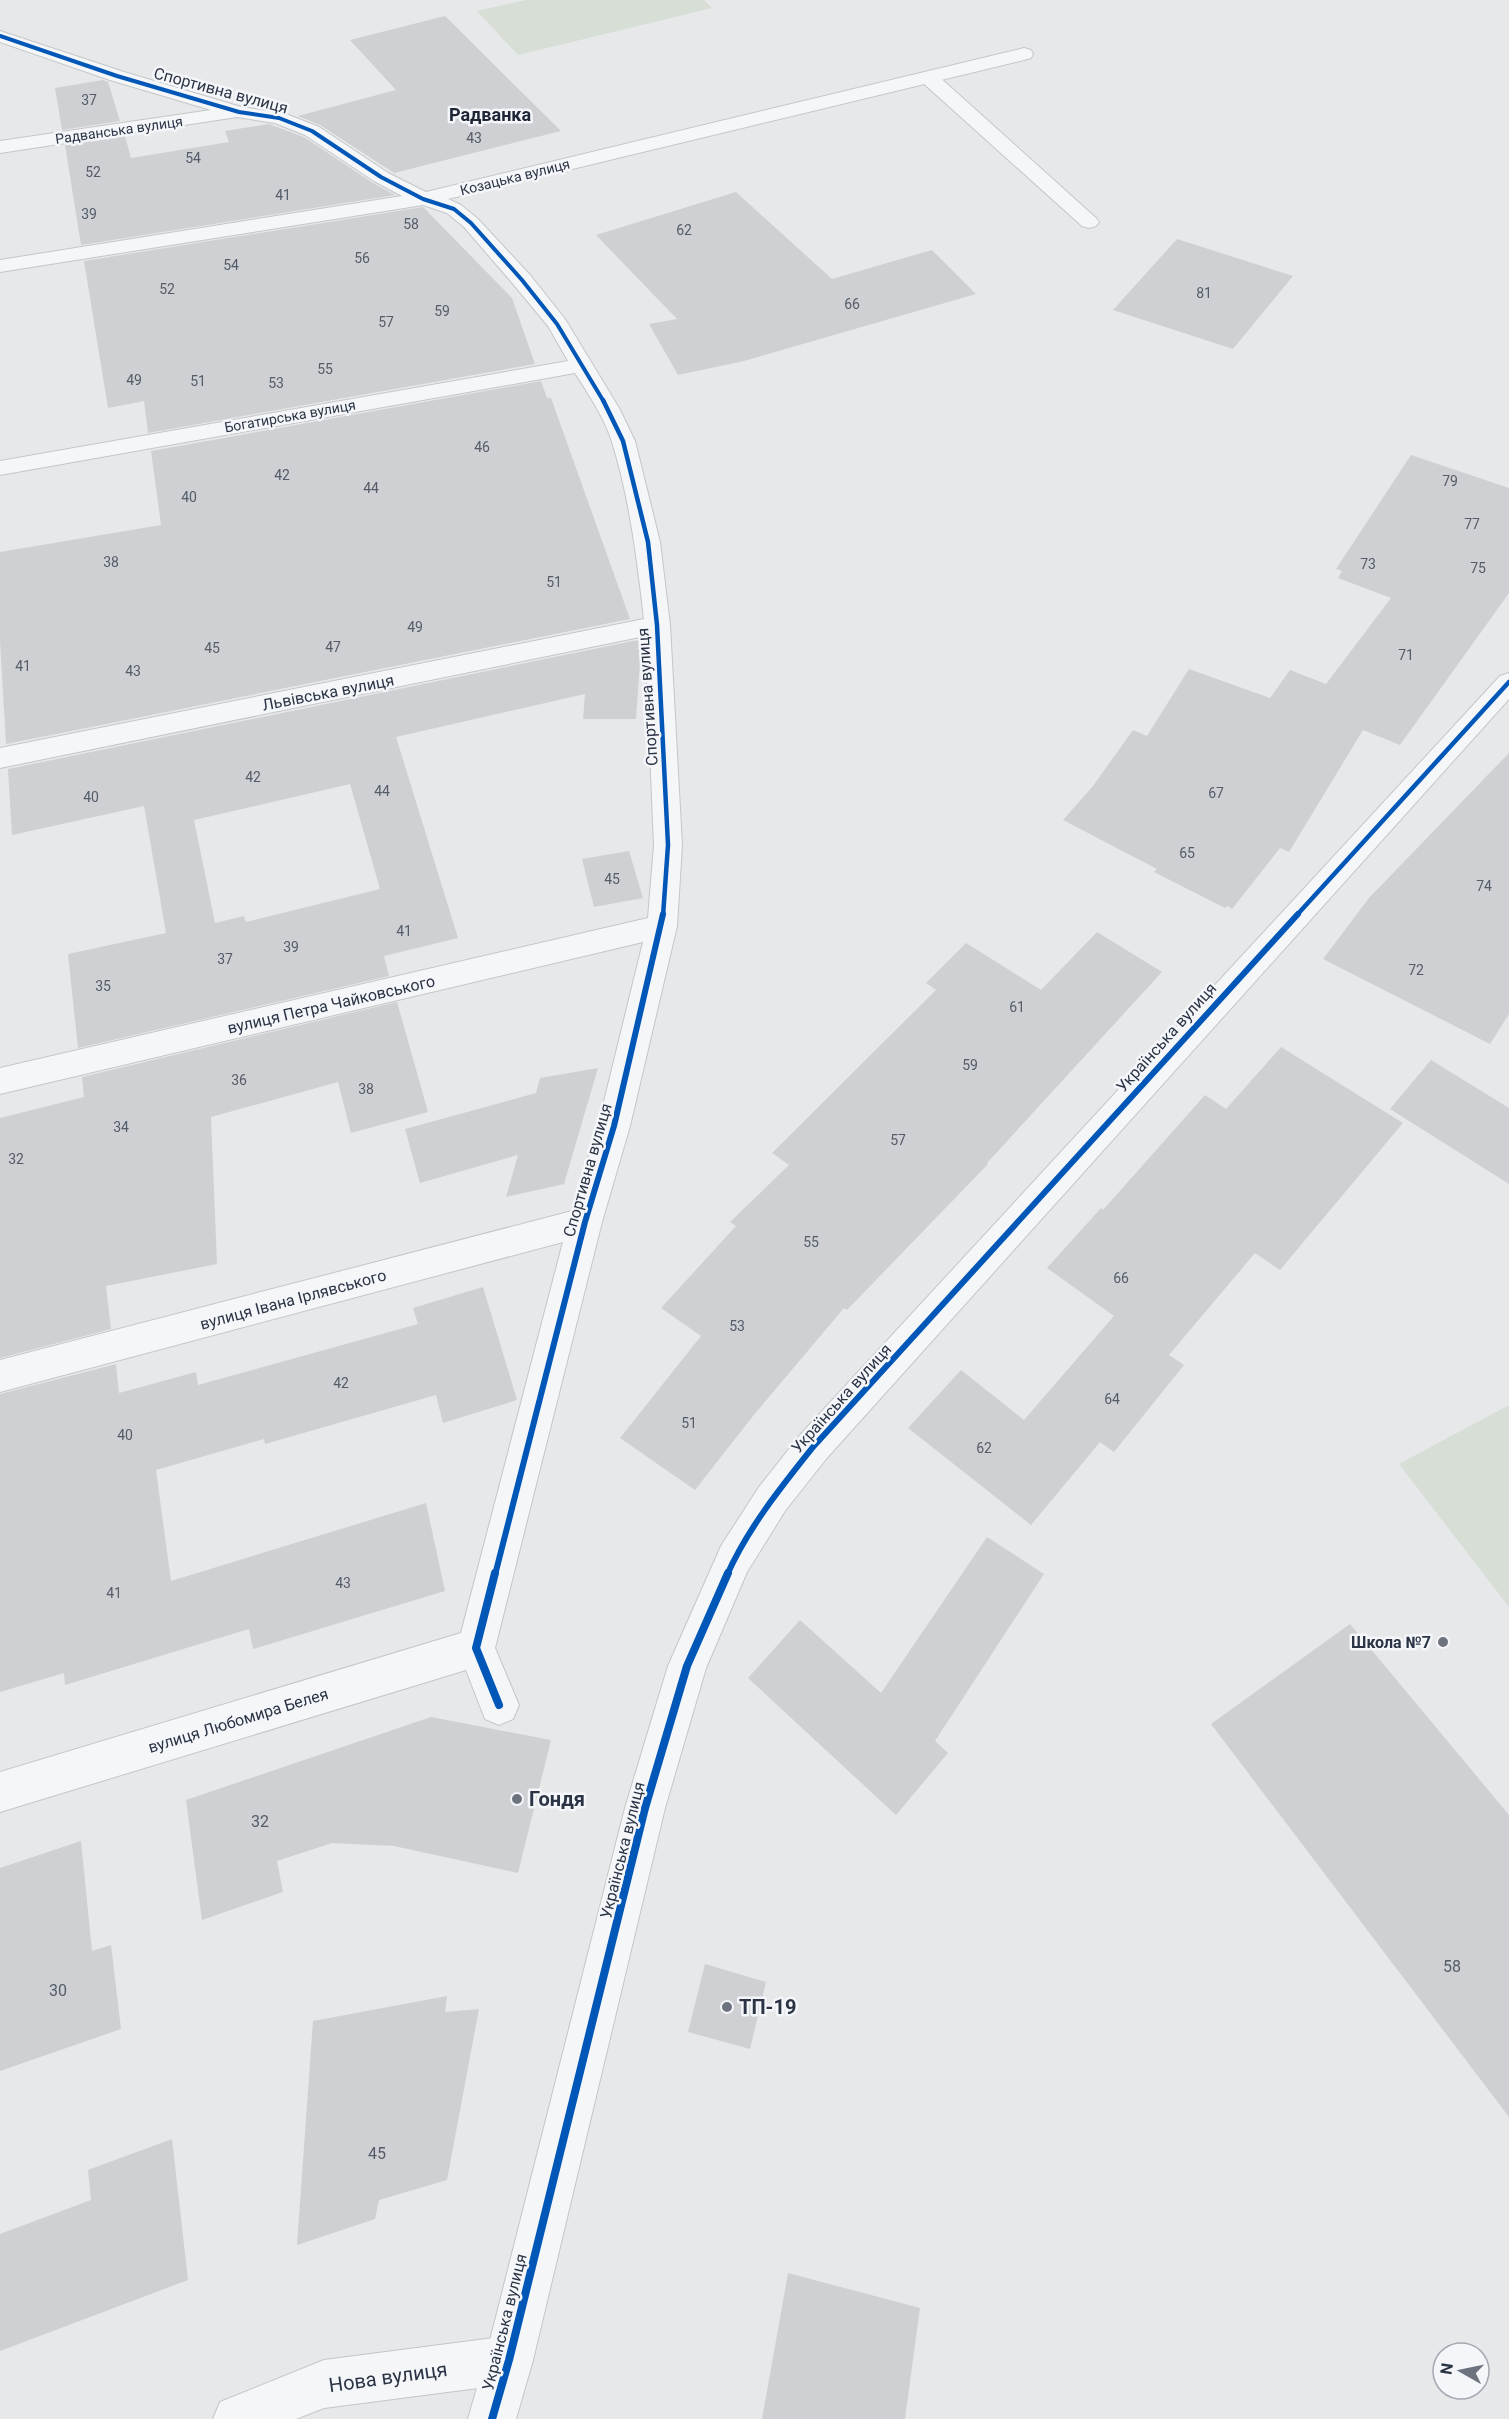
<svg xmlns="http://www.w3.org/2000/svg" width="1509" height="2419" font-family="Roboto,sans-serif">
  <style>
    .green { fill: #d6ded6 }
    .building { fill: #ced0d3; fill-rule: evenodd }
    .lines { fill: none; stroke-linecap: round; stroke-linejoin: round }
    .service-casing { stroke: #c4c6c8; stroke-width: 2 }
    .minor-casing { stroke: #c4c6c8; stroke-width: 2 }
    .tertiary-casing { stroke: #c4c6c8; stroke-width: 2 }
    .service { fill: #f5f6f7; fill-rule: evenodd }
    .minor { fill: #f5f6f7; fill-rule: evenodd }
    .tertiary { fill: #f5f6f7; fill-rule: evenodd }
    .cycleway-far3-casing { stroke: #f4f6f9; stroke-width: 6 }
    .cycleway-far2-casing { stroke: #f4f6f9; stroke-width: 8 }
    .cycleway-far1-casing { stroke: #f4f6f9; stroke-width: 10 }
    .cycleway-casing { stroke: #f4f6f9; stroke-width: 11 }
    .cycleway-far3 { stroke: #0057b8; stroke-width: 4 }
    .cycleway-far2 { stroke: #0057b8; stroke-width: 4.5 }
    .cycleway-far1 { stroke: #0057b8; stroke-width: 6 }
    .cycleway { stroke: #0057b8; stroke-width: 8 }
    .poi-dot { fill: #6c737f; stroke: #f4f6f9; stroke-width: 2 }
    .labels { text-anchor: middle; stroke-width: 5; stroke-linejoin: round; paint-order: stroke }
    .number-label { font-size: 14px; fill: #545c69 }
    .far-street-label { font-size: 14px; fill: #2b3445; stroke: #f4f6f9 }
    .street-label { font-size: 16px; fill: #2b3445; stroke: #f4f6f9 }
    .poi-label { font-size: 16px; font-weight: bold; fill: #2b3445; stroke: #f4f6f9; text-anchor: end }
    .near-number-label { font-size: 16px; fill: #545c69 }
    .far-district-label { font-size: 18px; font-weight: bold; fill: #1d2536; stroke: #f4f6f9 }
    .near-poi-label { font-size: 20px; font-weight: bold; fill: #2b3445; stroke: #f4f6f9; text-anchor: start }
    .near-street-label { font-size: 20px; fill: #2b3445; stroke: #f4f6f9 }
  </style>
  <rect width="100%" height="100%" fill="#e6e8ea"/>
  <!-- green -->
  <g class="green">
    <path d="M 526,0 L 704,0 L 712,8 L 518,55 L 477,11 Z"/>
    <path d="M 1509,1405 L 1509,1607 L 1399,1464 Z"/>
  </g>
  <!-- building -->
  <g class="building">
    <path d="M 445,16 L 561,131 L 394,173 L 320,125 L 298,116 L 396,90 L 350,40 Z"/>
    <path d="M 103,80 L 108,82 L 120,121 L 62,130 L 55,88 Z"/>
    <path d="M 269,124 L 304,137 L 373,183 L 395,195 L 81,245 L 65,145 L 125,136 L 131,158 L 229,142 L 225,131 Z"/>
    <path d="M 736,192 L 832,279 L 932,250 L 976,294 L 744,361 L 678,375 L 649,324 L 677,319 L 596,235 Z"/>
    <path d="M 423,207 L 512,298 L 535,364 L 148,433 L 144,401 L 108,408 L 84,261 Z"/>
    <path d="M 1177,239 L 1293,276 L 1233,349 L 1113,310 Z"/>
    <path d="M 541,381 L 547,398 L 551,398 L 630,619 L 6,744 L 0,641 L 0,552 L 161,525 L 151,451 Z"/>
    <path d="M 1411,455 L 1509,488 L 1509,593 L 1400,745 L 1363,730 L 1289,852 L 1280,848 L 1232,909 L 1227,906 L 1225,908 L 1154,872 L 1157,869 L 1063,820 L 1093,786 L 1133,730 L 1147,736 L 1189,669 L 1270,698 L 1290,670 L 1326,684 L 1391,598 L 1338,578 L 1342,571 L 1336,569 Z"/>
    <path d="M 638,640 L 641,648 L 636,719 L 583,719 L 585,694 L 396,737 L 458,938 L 384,956 L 389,976 L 78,1048 L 68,954 L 166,933 L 144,806 L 12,835 L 8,769 ZM 350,784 L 380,889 L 246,922 L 244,916 L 215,923 L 194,820 Z"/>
    <path d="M 1509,753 L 1509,1014 L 1490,1044 L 1323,959 L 1369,898 Z"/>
    <path d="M 629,851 L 643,898 L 594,907 L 582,859 Z"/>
    <path d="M 1097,932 L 1162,972 L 987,1163 L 988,1164 L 847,1310 L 844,1308 L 753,1416 L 695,1490 L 620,1438 L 701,1336 L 661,1308 L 736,1226 L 730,1222 L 789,1165 L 772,1153 L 936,990 L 926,983 L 966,943 L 1041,990 Z"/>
    <path d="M 397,1002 L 428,1112 L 351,1133 L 338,1082 L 211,1117 L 217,1264 L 106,1286 L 111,1329 L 0,1358 L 0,1118 L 84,1097 L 82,1077 Z"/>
    <path d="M 1281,1047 L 1403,1123 L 1280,1270 L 1255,1253 L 1169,1355 L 1184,1365 L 1114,1452 L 1100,1442 L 1031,1525 L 908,1428 L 961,1370 L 1024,1420 L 1114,1316 L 1047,1268 L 1101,1208 L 1103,1210 L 1205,1095 L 1226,1109 Z"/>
    <path d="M 1431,1060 L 1509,1108 L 1509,1184 L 1390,1109 Z"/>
    <path d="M 598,1068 L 564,1184 L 506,1197 L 518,1155 L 420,1183 L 405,1129 L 536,1093 L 540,1078 Z"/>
    <path d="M 483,1287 L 517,1400 L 443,1423 L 436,1395 L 265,1444 L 264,1439 L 156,1470 L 171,1581 L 426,1503 L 445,1591 L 253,1649 L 249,1629 L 65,1685 L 64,1673 L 0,1692 L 0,1394 L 116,1364 L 119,1393 L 196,1372 L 198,1385 L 418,1324 L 413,1308 Z"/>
    <path d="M 987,1537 L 1044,1574 L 935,1741 L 948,1753 L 896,1815 L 748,1678 L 800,1620 L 881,1693 Z"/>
    <path d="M 1350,1624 L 1509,1815 L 1509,2117 L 1211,1724 Z"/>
    <path d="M 431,1717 L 551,1740 L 518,1873 L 394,1846 L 332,1843 L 277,1861 L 283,1892 L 202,1920 L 186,1800 Z"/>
    <path d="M 81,1841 L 92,1951 L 111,1945 L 121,2029 L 0,2071 L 0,1868 Z"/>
    <path d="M 705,1964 L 766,1982 L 750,2049 L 688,2032 Z"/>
    <path d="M 447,1996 L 445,2012 L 479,2009 L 447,2180 L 379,2200 L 375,2219 L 297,2245 L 313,2021 Z"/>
    <path d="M 172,2139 L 188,2280 L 0,2351 L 0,2234 L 91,2200 L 88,2170 Z"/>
    <path d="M 788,2273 L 920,2308 L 905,2419 L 762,2419 Z"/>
  </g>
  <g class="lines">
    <!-- service casing -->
    <g class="service-casing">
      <path id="service" d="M 929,72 L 936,74 L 1096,218 L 1099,222 L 1096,226 L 1089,228 L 1082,226 L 922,82 L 920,78 L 922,74 Z"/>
    </g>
    <!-- minor casing -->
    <g class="minor-casing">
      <g id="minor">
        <path d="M 0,31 L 124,72 L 241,107 L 286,114 L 319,127 L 388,173 L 426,192 L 1024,48 L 1031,50 L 1033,54 L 1031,58 L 1024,60 L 448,199 L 461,205 L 478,219 L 530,275 L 565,319 L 619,408 L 635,441 L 660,542 L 670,625 L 682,845 L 677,926 L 630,1126 L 602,1222 L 495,1648 L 519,1705 L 513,1719 L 499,1725 L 485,1719 L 466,1670 L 0,1812 L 0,1772 L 461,1633 L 563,1242 L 0,1392 L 0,1360 L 572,1211 L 598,1126 L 643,942 L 0,1094 L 0,1068 L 648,918 L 654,845 L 645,636 L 0,768 L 0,748 L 644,619 C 637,559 630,500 612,442 C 604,417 589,395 575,373 L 0,475 L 0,461 L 568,361 L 548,326 L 514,285 L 464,227 L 447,213 L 423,205 L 0,272 L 0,260 L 402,196 L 374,181 L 305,135 L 275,123 L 237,117 L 0,153 L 0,141 L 211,110 L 110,80 L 0,42 Z"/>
        <path d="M 509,2336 L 526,2343 L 533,2360 L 526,2377 L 509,2384 L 324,2408 L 296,2419 L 213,2419 L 220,2402 L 324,2360 Z"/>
      </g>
    </g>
    <!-- tertiary casing -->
    <g class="tertiary-casing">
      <path id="tertiary" d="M 1509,673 L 1509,699 L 826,1459 L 785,1511 L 747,1572 L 706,1668 L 665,1808 L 533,2360 L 516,2419 L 468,2419 L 485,2360 L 625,1808 L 668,1666 L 721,1546 L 759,1487 L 800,1435 L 1500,676 Z"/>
    </g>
    <!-- service -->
    <use href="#service" class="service"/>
    <!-- minor -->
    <use href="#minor" class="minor"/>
    <!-- tertiary -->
    <use href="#tertiary" class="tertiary"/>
    <!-- cycleway-far3 casing -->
    <g class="cycleway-far3-casing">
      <path id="cycleway-far3" d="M 0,36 L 117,76 L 239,112 L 279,118 L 312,131 L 381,177 L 423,199 L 454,209 L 471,223 L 522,280 L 557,324 L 604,402"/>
    </g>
    <!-- cycleway-far2 casing -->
    <g class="cycleway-far2-casing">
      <g id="cycleway-far2">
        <path d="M 603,400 L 623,441 L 648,542 L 657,625 L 668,845 L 663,916"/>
        <path d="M 1296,916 L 1509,682"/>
      </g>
    </g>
    <!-- cycleway-far1 casing -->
    <g class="cycleway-far1-casing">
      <g id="cycleway-far1">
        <path d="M 495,1575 L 585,1222 L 614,1126 L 663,914"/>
        <path d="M 727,1575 C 748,1528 781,1487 813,1447 L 1298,914"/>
      </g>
    </g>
    <!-- cycleway casing -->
    <g class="cycleway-casing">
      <g id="cycleway">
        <path d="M 495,1573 L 476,1648 L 499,1705"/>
        <path d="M 492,2419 L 509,2360 L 645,1808 L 687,1666 L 728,1573"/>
      </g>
    </g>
    <!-- cycleway-far3 -->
    <use href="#cycleway-far3" class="cycleway-far3"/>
    <!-- cycleway-far2 -->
    <use href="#cycleway-far2" class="cycleway-far2"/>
    <!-- cycleway-far1 -->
    <use href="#cycleway-far1" class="cycleway-far1"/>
    <!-- cycleway -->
    <use href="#cycleway" class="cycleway"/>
  </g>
  <!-- markers -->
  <g class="poi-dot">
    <circle cx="1443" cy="1642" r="6"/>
    <circle cx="517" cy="1799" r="6"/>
    <circle cx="727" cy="2007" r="6"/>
  </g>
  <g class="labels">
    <!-- number labels -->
    <g class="number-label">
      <text x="89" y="105">37</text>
      <text x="474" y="143">43</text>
      <text x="193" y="163">54</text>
      <text x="93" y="177">52</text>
      <text x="283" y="200">41</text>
      <text x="89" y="219">39</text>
      <text x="411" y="229">58</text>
      <text x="684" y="235">62</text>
      <text x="362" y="263">56</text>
      <text x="231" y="270">54</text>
      <text x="167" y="294">52</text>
      <text x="1204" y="298">81</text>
      <text x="852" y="309">66</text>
      <text x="442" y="316">59</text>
      <text x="386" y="327">57</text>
      <text x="325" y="374">55</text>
      <text x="134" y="385">49</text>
      <text x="198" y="386">51</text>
      <text x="276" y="388">53</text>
      <text x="482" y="452">46</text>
      <text x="282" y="480">42</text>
      <text x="1450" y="486">79</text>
      <text x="371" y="493">44</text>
      <text x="189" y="502">40</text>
      <text x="1472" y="529">77</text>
      <text x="111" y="567">38</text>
      <text x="1368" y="569">73</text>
      <text x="1478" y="573">75</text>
      <text x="554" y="587">51</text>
      <text x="415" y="632">49</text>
      <text x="333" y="652">47</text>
      <text x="212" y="653">45</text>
      <text x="1406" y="660">71</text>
      <text x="23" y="671">41</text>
      <text x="133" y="676">43</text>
      <text x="253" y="782">42</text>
      <text x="382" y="796">44</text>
      <text x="1216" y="798">67</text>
      <text x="91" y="802">40</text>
      <text x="1187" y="858">65</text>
      <text x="612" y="884">45</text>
      <text x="1484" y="891">74</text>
      <text x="404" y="936">41</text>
      <text x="291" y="952">39</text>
      <text x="225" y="964">37</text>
      <text x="1416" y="975">72</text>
      <text x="103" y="991">35</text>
      <text x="1017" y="1012">61</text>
      <text x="970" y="1070">59</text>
      <text x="239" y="1085">36</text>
      <text x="366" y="1094">38</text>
      <text x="121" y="1132">34</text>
      <text x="898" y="1145">57</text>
      <text x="16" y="1164">32</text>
      <text x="811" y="1247">55</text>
      <text x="1121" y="1283">66</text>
      <text x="737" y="1331">53</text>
      <text x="341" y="1388">42</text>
      <text x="1112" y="1404">64</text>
      <text x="689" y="1428">51</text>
      <text x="125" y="1440">40</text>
      <text x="984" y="1453">62</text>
      <text x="343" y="1588">43</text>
      <text x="114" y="1598">41</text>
    </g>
    <!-- far-street labels -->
    <g class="far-street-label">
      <text transform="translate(119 130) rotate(-8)" y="5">Радванська вулиця</text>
      <text transform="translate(515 177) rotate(-14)" y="5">Козацька вулиця</text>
      <text transform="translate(290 416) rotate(-10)" y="5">Богатирська вулиця</text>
    </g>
    <!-- street labels -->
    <g class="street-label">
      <text transform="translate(221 90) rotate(15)" y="6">Спортивна вулиця</text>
      <text transform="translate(328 692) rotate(-11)" y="6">Львівська вулиця</text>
      <text transform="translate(647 697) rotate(-94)" y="6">Спортивна вулиця</text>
      <text transform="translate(331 1004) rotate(-13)" y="6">вулиця Петра Чайковського</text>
      <text transform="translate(1166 1037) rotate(-48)" y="6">Українська вулиця</text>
      <text transform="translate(587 1170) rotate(-74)" y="6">Спортивна вулиця</text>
      <text transform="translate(293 1299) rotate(-15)" y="6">вулиця Івана Ірлявського</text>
      <text transform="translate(841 1398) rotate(-48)" y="6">Українська вулиця</text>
      <text transform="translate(238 1720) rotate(-17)" y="6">вулиця Любомира Белея</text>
      <text transform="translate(622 1850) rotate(-76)" y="6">Українська вулиця</text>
      <text transform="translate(504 2322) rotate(-76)" y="6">Українська вулиця</text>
    </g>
    <!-- poi labels -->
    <g class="poi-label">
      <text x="1431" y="1648">Школа №7</text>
    </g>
    <!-- near-number labels -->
    <g class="near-number-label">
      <text x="260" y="1827">32</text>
      <text x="1452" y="1972">58</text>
      <text x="58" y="1996">30</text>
      <text x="377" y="2159">45</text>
    </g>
    <!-- far-district labels -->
    <g class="far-district-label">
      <text x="490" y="121">Радванка</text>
    </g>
    <!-- near-poi labels -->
    <g class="near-poi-label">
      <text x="529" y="1806">Гондя</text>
      <text x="739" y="2014">ТП-19</text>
    </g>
    <!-- near-street labels -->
    <g class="near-street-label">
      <text transform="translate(388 2377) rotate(-8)" y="7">Нова вулиця</text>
    </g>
  </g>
  <!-- north arrow -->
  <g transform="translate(1461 2371) rotate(279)"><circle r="28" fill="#f4f6f9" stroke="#a4a8b1" stroke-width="1.5"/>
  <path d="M0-4.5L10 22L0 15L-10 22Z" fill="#6c737f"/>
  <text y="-9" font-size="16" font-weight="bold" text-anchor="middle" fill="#2b3445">N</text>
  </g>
</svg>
